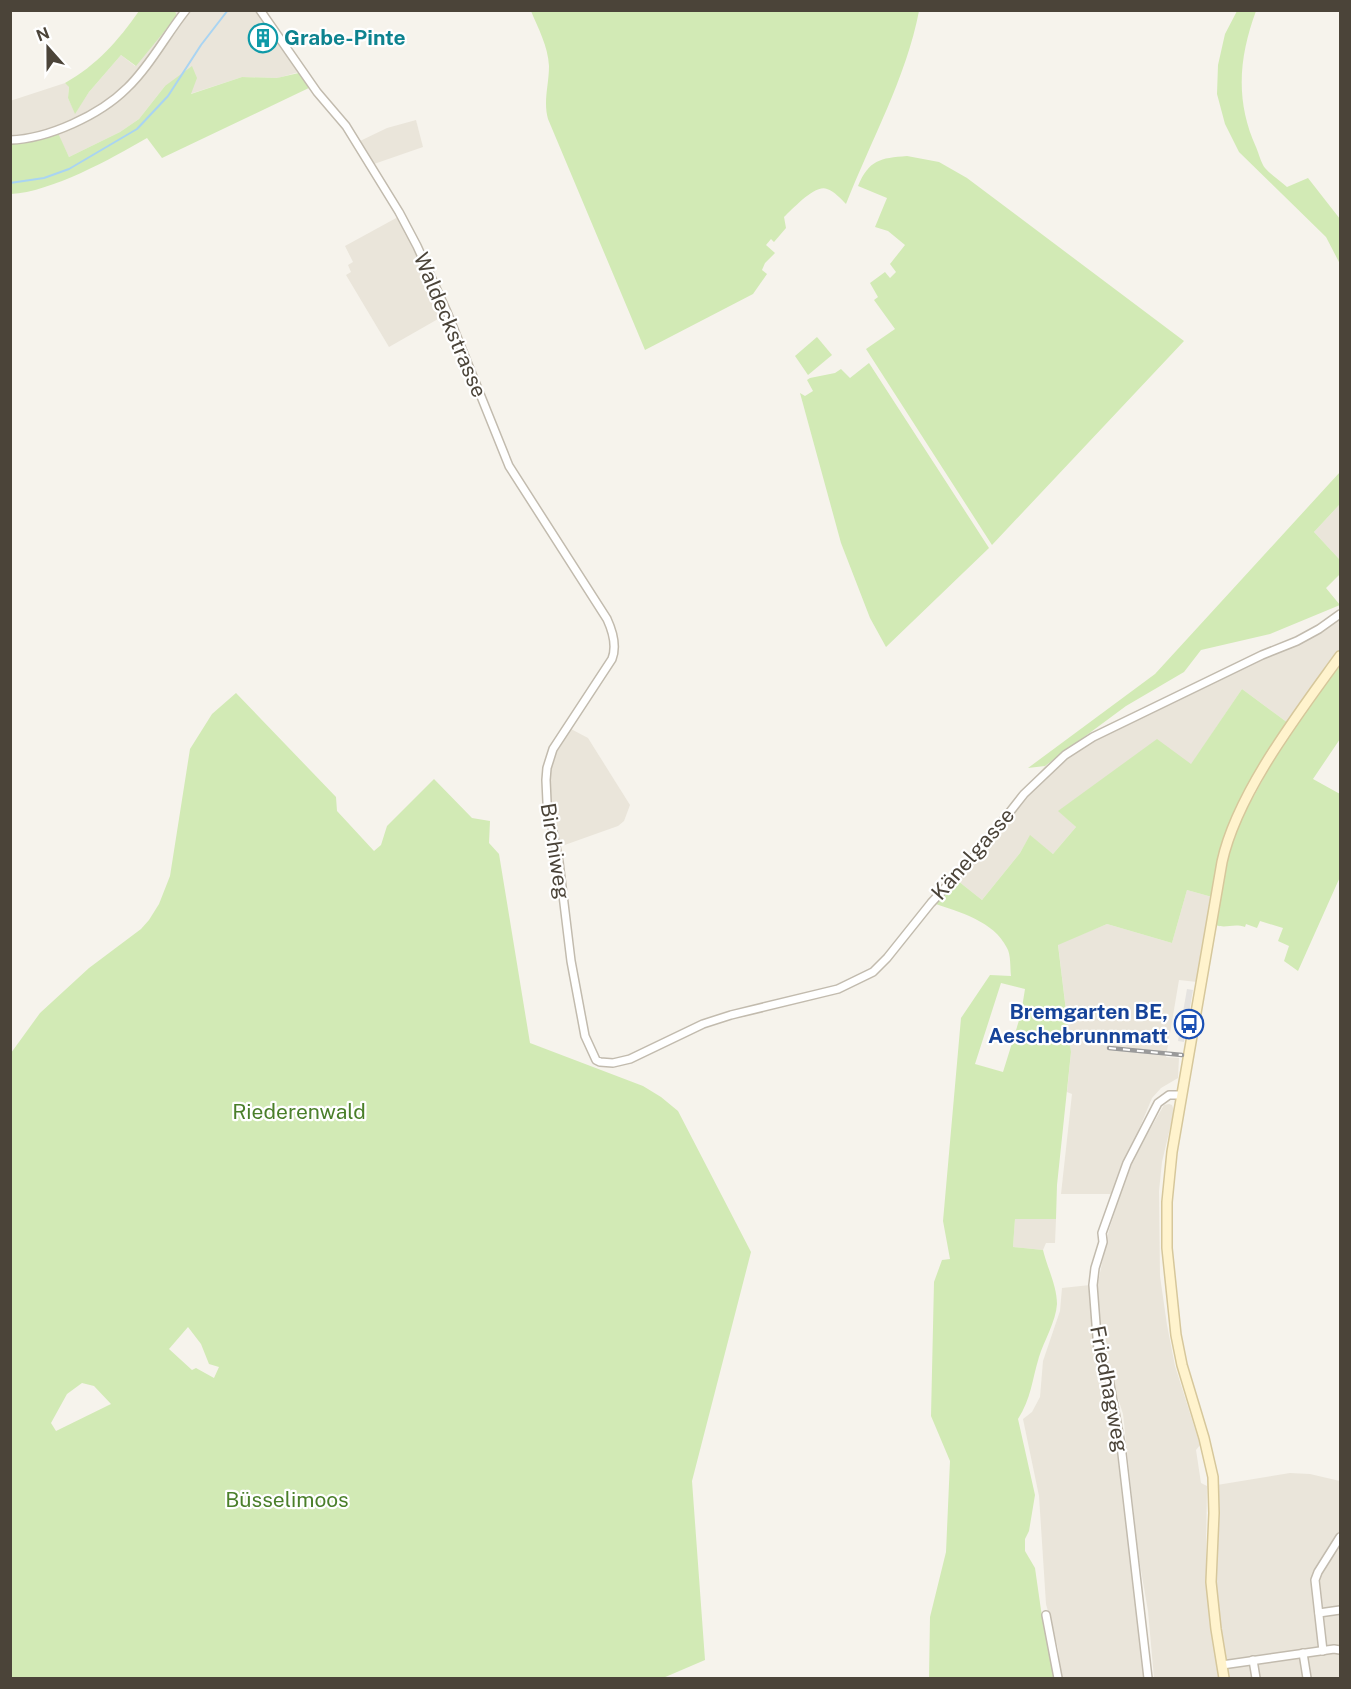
<svg xmlns="http://www.w3.org/2000/svg" width="1351" height="1689" font-family="'Public Sans',sans-serif">
  <style>
    .residential { fill: #eae5da }
    .green { fill: #d2eab5; fill-rule: evenodd }
    .parking { fill: #e5e3e0 }
    .lines { fill: none; stroke-linecap: round; stroke-linejoin: round }
    .stream { stroke: #a9d4f2; stroke-width: 2 }
    .street-casing { stroke: #c2bbae; stroke-width: 10 }
    .secondary-casing { stroke: #d6c79b; stroke-width: 12 }
    .street { stroke: #fff; stroke-width: 7 }
    .secondary { stroke: #fff3cd; stroke-width: 9 }
    .rail-casing { stroke: #9a9a9a; stroke-width: 4.5 }
    .rail { stroke: #fff; stroke-width: 2; stroke-dasharray: 7; stroke-linecap: butt }
    .labels { text-anchor: middle; stroke-width: 4.5; stroke-linejoin: round; paint-order: stroke }
    .culture-label { font-size: 21px; font-weight: bold; fill: #0d838f; stroke: #fff; text-anchor: start }
    .street-label { font-size: 21px; fill: #4b4439; stroke: #fff }
    .transit-label { font-size: 21px; font-weight: bold; fill: #164399; stroke: #fff; text-anchor: end }
    .park-label { font-size: 21px; fill: #4a7f2a; stroke: #fff }
  </style>
  <rect width="100%" height="100%" fill="#f6f3ec"/>
  <!-- residential -->
  <g class="residential">
    <path d="M 175,11 L 255,11 L 266,24 L 299,72 L 278,78 L 242,77 L 190,94 L 165,86 L 139,119 L 120,132 L 69,157 L 57,133 L 31,141 L 11,144 L 10,101 L 65,83 L 69,86 L 68,98 L 75,113 L 89,92 L 121,55 L 135,66 L 176,16 Z"/>
    <path d="M 416,120 L 423,147 L 374,164 L 360,141 L 387,128 Z"/>
    <path d="M 398,217 L 415,247 L 445,315 L 389,347 L 346,275 L 351,272 L 348,265 L 353,262 L 345,246 Z"/>
    <path d="M 1340,504 L 1340,560 L 1314,532 Z"/>
    <path d="M 1340,614 L 1340,649 L 1288,723 L 1242,689 L 1191,765 L 1059,811 L 1076,827 L 1053,854 L 1030,836 L 1020,853 L 982,900 L 953,877 L 1045,766 L 1086,741 L 1318,630 Z"/>
    <path d="M 571,729 L 588,738 L 630,805 L 624,821 L 618,826 L 559,847 L 550,805 L 549,774 L 555,755 Z"/>
    <path d="M 1187,890 L 1212,897 L 1197,982 L 1179,980 L 1166,1057 L 1179,1058 L 1178,1078 L 1161,1088 L 1152,1098 L 1112,1194 L 1061,1194 L 1072,1094 L 1067,1092 L 1071,1052 L 1058,944 L 1107,924 L 1172,943 Z"/>
    <path d="M 1169,1104 L 1172,1105 L 1174,1111 L 1162,1162 L 1159,1191 L 1160,1276 L 1167,1325 L 1175,1366 L 1200,1445 L 1196,1450 L 1201,1483 L 1207,1486 L 1206,1549 L 1207,1591 L 1210,1623 L 1220,1678 L 1154,1678 L 1148,1611 L 1138,1553 L 1123,1414 L 1102,1348 L 1096,1292 L 1109,1230 L 1130,1164 L 1164,1105 Z"/>
    <path d="M 1015,1219 L 1056,1219 L 1055,1243 L 1046,1243 L 1043,1250 L 1013,1247 Z"/>
    <path d="M 1090,1285 L 1095,1352 L 1103,1374 L 1110,1403 L 1122,1488 L 1145,1678 L 1061,1678 L 1058,1648 L 1046,1604 L 1039,1496 L 1023,1419 L 1032,1412 L 1040,1397 L 1043,1361 L 1060,1311 L 1062,1288 Z"/>
    <path d="M 1290,1473 L 1310,1474 L 1340,1481 L 1340,1678 L 1229,1678 L 1218,1612 L 1216,1591 L 1217,1485 Z"/>
  </g>
  <!-- green -->
  <g class="green">
    <path d="M 139,11 L 175,11 L 177,16 L 136,66 L 121,55 L 89,92 L 75,114 L 68,98 L 69,87 L 65,83 C 97,65 118,41 139,11 Z"/>
    <path d="M 531,11 L 919,11 C 906,78 871,140 846,204 C 841,199 834,191 827,189 C 815,184 793,209 784,217 L 786,228 L 774,242 L 771,239 L 766,245 L 775,253 L 765,263 L 762,270 L 767,274 L 753,294 L 645,350 L 548,119 C 543,101 549,85 549,66 C 548,46 538,28 531,11 Z"/>
    <path d="M 1237,11 L 1256,11 C 1239,57 1235,101 1256,147 C 1259,154 1261,163 1265,168 C 1271,175 1280,181 1287,187 L 1308,178 L 1340,219 L 1340,264 L 1326,237 L 1239,152 L 1225,124 L 1217,94 L 1218,65 L 1225,34 Z"/>
    <path d="M 192,66 L 197,78 L 191,94 L 242,77 L 277,78 L 303,72 L 313,86 L 162,158 L 147,138 C 111,159 51,192 11,194 L 10,144 L 31,141 L 58,133 L 69,157 L 120,132 L 139,119 L 165,86 Z"/>
    <path d="M 907,156 L 939,162 L 967,178 L 1184,341 L 992,545 L 866,349 L 895,329 L 874,300 L 878,297 L 870,283 L 885,272 L 890,278 L 896,272 L 890,264 L 905,245 L 888,231 L 875,227 L 887,198 L 858,186 C 869,160 880,158 907,156 Z"/>
    <path d="M 817,337 L 832,355 L 808,375 L 795,356 Z"/>
    <path d="M 869,363 L 989,548 L 886,647 L 870,618 L 841,543 L 800,393 L 805,396 L 813,391 L 807,380 L 810,378 L 835,373 L 841,369 L 850,378 Z"/>
    <path d="M 1340,472 L 1340,504 L 1314,532 L 1340,560 L 1340,574 L 1326,588 L 1340,605 L 1270,634 L 1201,650 L 1184,672 L 1126,706 L 1045,766 L 1028,768 L 1155,674 Z"/>
    <path d="M 1340,661 L 1340,739 L 1313,779 L 1340,794 L 1340,877 L 1298,971 L 1284,961 L 1289,946 L 1278,941 L 1283,928 L 1260,921 L 1257,928 L 1246,924 L 1245,927 C 1233,923 1226,929 1216,925 L 1232,836 L 1274,759 Z"/>
    <path d="M 1242,689 L 1288,723 L 1240,805 L 1225,834 L 1212,897 L 1187,890 L 1172,943 L 1107,924 L 1058,945 L 1071,1052 L 1057,1185 L 1056,1219 L 1015,1219 L 1013,1247 L 1043,1250 C 1047,1267 1057,1286 1057,1304 C 1056,1321 1044,1341 1039,1357 C 1032,1380 1031,1399 1018,1419 L 1035,1495 L 1029,1531 L 1025,1539 L 1025,1551 L 1035,1568 L 1041,1610 L 1053,1664 L 1054,1678 L 929,1678 L 930,1617 L 946,1552 L 950,1461 L 931,1416 L 934,1282 L 942,1260 L 950,1259 L 943,1221 L 961,1018 L 990,975 L 1011,976 C 1010,967 1011,955 1007,948 C 994,921 959,912 933,903 L 953,877 L 982,900 L 1020,853 L 1030,835 L 1053,854 L 1076,827 L 1058,811 L 1157,739 L 1191,764 ZM 1001,983 L 1025,989 L 1021,1014 L 1003,1072 L 975,1064 Z"/>
    <path d="M 236,693 L 336,797 L 337,811 L 374,851 L 381,845 L 387,826 L 434,779 L 472,818 L 490,821 L 489,843 L 499,854 L 530,1043 L 643,1086 L 661,1097 L 678,1111 L 751,1252 L 692,1481 L 705,1660 L 663,1678 L 11,1678 L 11,1053 L 40,1013 L 89,968 L 141,929 L 149,920 L 159,904 L 170,876 L 190,749 L 212,714 ZM 188,1327 L 201,1344 L 209,1364 L 219,1367 L 214,1378 L 196,1368 L 192,1370 L 169,1349 ZM 82,1383 L 94,1386 L 111,1404 L 56,1431 L 51,1423 L 67,1394 Z"/>
  </g>
  <!-- parking -->
  <path class="parking" d="M 1187,989 L 1193,990 L 1184,1042 L 1178,1041 Z"/>
  <g class="lines">
    <!-- stream -->
    <path class="stream" d="M 10,183 L 44,178 L 69,169 L 137,129 L 168,96 L 201,45 L 228,10"/>
    <!-- street casing -->
    <g class="street-casing">
      <g id="street">
        <path d="M 260,10 L 317,92 L 346,126 L 399,212 L 417,246 L 447,312 L 509,466 L 607,619 C 613,632 617,646 612,659 L 553,749 L 547,768 L 546,780 L 547,802 L 559,862 L 571,961 L 585,1036 L 596,1060 L 600,1062 L 613,1063 L 630,1059 L 703,1024 L 731,1015 L 838,989 L 873,972 L 887,958 L 931,903 L 980,850 L 1024,794 L 1065,755 L 1093,737 L 1262,655 L 1297,641 L 1319,629 L 1340,614"/>
        <path d="M 10,140 C 48,139 100,115 127,88 C 150,66 166,35 186,10"/>
        <path d="M 1319,1613 L 1340,1610"/>
        <path d="M 1046,1615 L 1058,1678"/>
        <path d="M 1323,1651 L 1315,1580 L 1318,1572 L 1340,1537"/>
        <path d="M 1303,1653 L 1307,1678"/>
        <path d="M 1253,1660 L 1256,1678"/>
        <path d="M 1222,1665 L 1334,1649 L 1340,1650"/>
        <path d="M 1148,1678 L 1121,1445 L 1109,1379 L 1098,1350 L 1093,1285 L 1095,1268 L 1103,1242 L 1102,1233 L 1127,1163 L 1158,1103 L 1169,1095 L 1182,1095"/>
      </g>
    </g>
    <!-- secondary casing -->
    <g class="secondary-casing">
      <path id="secondary" d="M 1224,1678 L 1216,1629 L 1211,1582 L 1214,1513 L 1213,1477 L 1204,1438 L 1182,1365 L 1176,1335 L 1167,1248 L 1167,1202 L 1172,1152 L 1222,862 C 1237,793 1299,713 1340,656"/>
    </g>
    <!-- street -->
    <use href="#street" class="street"/>
    <!-- secondary -->
    <use href="#secondary" class="secondary"/>
    <!-- rail casing -->
    <g class="rail-casing">
      <path id="rail" d="M 1109,1048 L 1182,1055"/>
    </g>
    <!-- rail -->
    <use href="#rail" class="rail"/>
  </g>
  <!-- icons -->
  <defs>
    <g id="building-ring" transform="scale(1.5)"><circle r="9.5" fill="#fff" stroke="#0f9aa8" stroke-width="1.5"/><path d="M-4-6H4V6H1V3H-1V6H-4ZM-2.5-4.3h1.7v1.8h-1.7ZM.8-4.3h1.7v1.8H.8ZM-2.5-1h1.7V.8h-1.7ZM.8-1h1.7V.8H.8Z" fill="#0f9aa8"/></g>
    <g id="bus-ring" transform="scale(1.5)"><circle r="9.5" fill="#fff" stroke="#1a4fb4" stroke-width="1.5"/><path d="M-5-6H5V4H4V6H2V4H-2V6H-4V4H-5ZM-3.5-4V0h7V-4ZM-3.5 1.2v1.5H-2V1.2ZM2 1.2v1.5H3.5V1.2Z" fill="#1a4fb4"/></g>
  </defs>
  <g fill-rule="evenodd">
    <use href="#building-ring" x="263" y="38"/>
    <use href="#bus-ring" x="1189" y="1024"/>
  </g>
  <g class="labels">
    <!-- culture labels -->
    <g class="culture-label">
      <text x="284" y="45">Grabe-Pinte</text>
    </g>
    <!-- street labels -->
    <g class="street-label">
      <text transform="translate(450 325) rotate(67)" y="7">Waldeckstrasse</text>
      <text transform="translate(555 851) rotate(81)" y="7">Birchiweg</text>
      <text transform="translate(973 854) rotate(-49)" y="7">Känelgasse</text>
      <text transform="translate(1109 1389) rotate(79)" y="7">Friedhagweg</text>
    </g>
    <!-- transit labels -->
    <g class="transit-label">
      <text x="1168" y="1019">Bremgarten BE,<tspan x="1168" dy="24">Aeschebrunnmatt</tspan></text>
    </g>
    <!-- park labels -->
    <g class="park-label">
      <text x="299" y="1119">Riederenwald</text>
      <text x="287" y="1507">Büsselimoos</text>
    </g>
  </g>
  <!-- border -->
  <rect width="1351" height="1689" fill="none" stroke="#4b4439" stroke-width="24"/>
  <!-- north arrow -->
  <g transform="translate(48 48) rotate(339)" stroke="#ffffff" stroke-width="4.5" paint-order="stroke">
  <path d="M0-4.5L10 22L0 15L-10 22Z" fill="#4b4439"/>
  <text y="-9" font-size="16" font-weight="bold" text-anchor="middle" fill="#4b4439">N</text>
  </g>
</svg>
